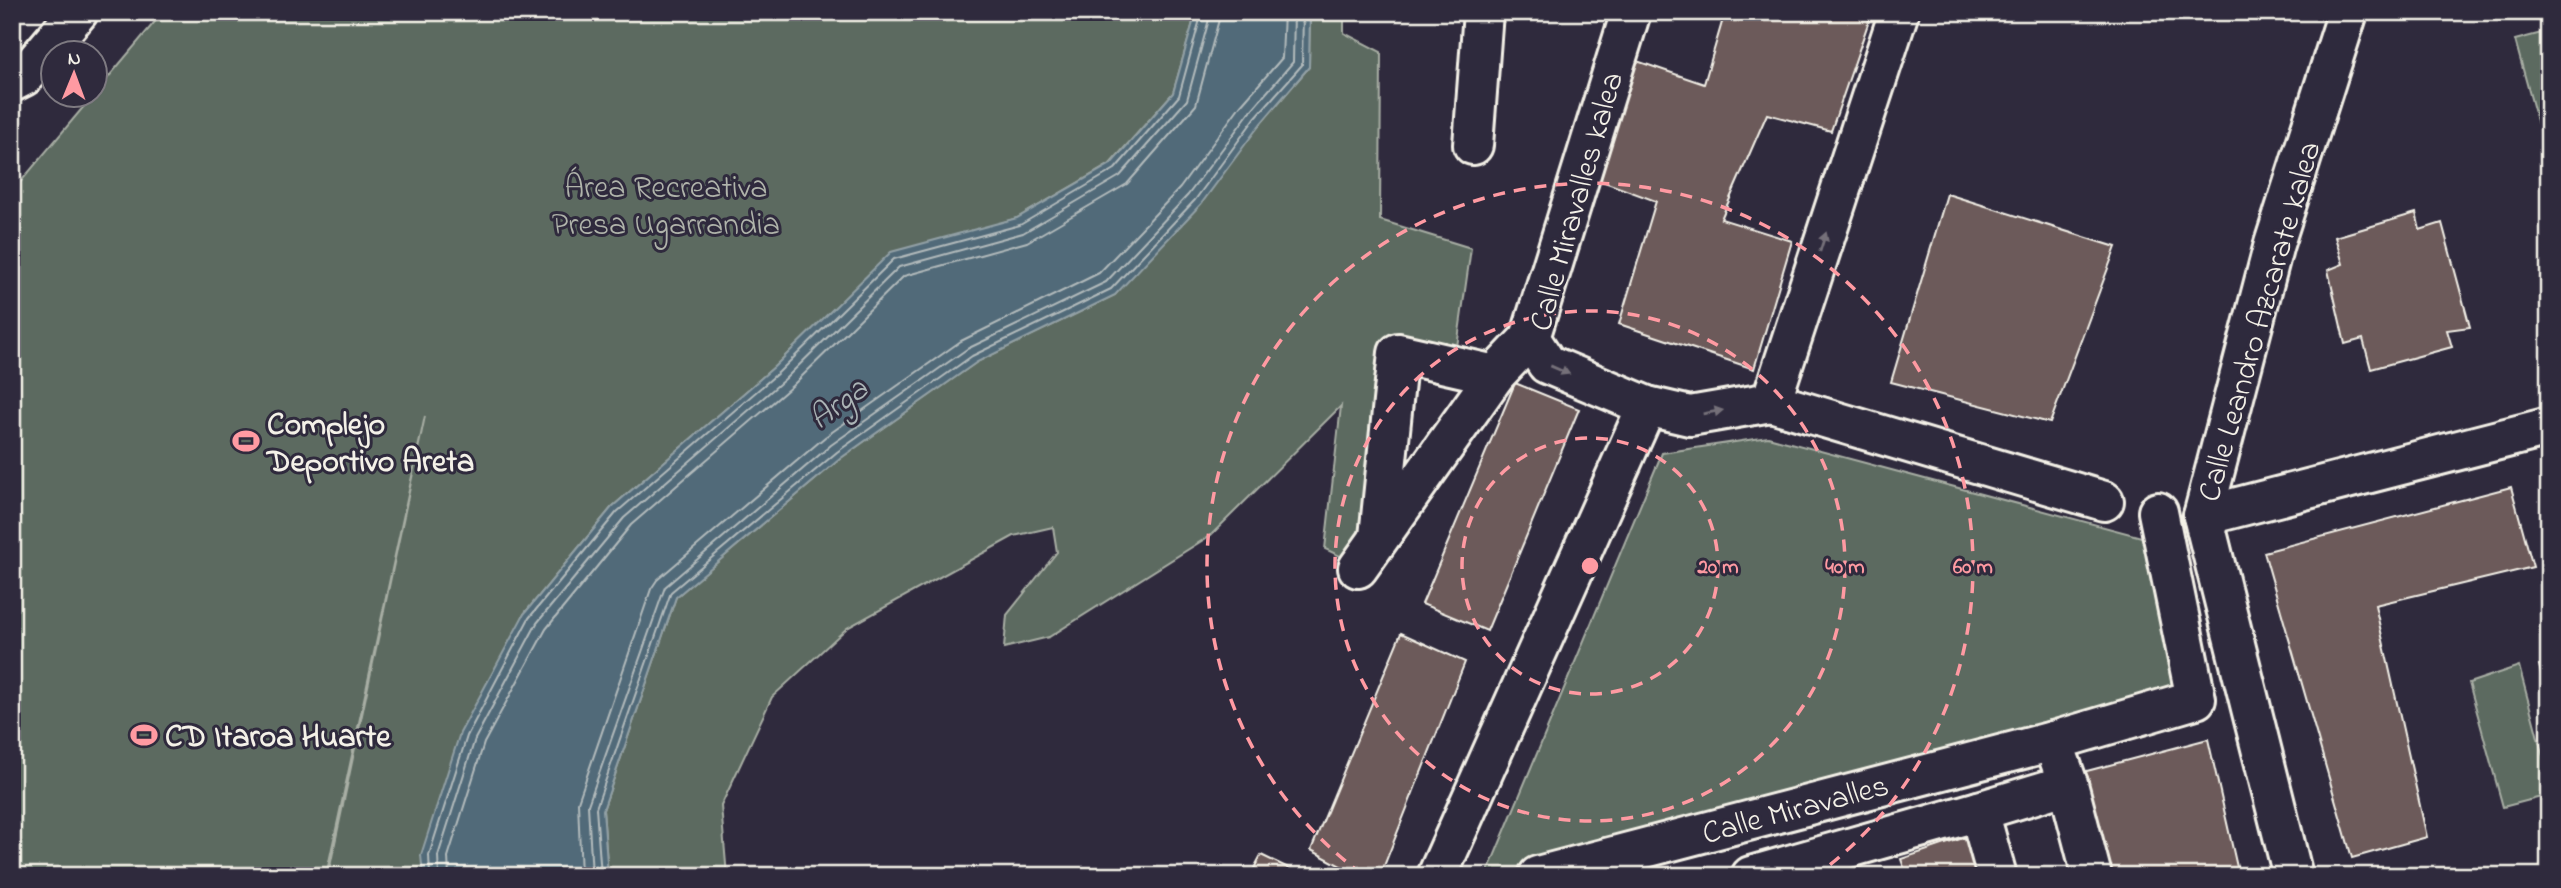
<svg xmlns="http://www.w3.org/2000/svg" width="2561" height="888" font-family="'Indie Flower',sans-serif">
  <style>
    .green { fill: #5c6a61; stroke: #a8aea4; stroke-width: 2 }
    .water { fill: #516a79; stroke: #92a0a5; stroke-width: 2 }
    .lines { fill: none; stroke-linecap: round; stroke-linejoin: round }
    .shore { stroke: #b3bbbc; stroke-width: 2 }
    .building { fill: #6c5a5a; stroke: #f4f1e8; stroke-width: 2 }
    .minor-casing { stroke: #f4f1e8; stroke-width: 44 }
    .minor { stroke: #2f2a3d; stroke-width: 38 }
    .oneway { fill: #747079 }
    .ring { fill: none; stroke: #ff9aa2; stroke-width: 3.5; stroke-dasharray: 12 9 }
    .labels { text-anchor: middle; stroke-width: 6; stroke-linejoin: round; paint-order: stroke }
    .park-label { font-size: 32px; fill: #b0b4ab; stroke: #2f2a3d }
    .street-label { font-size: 32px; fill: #f4f1e8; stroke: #2f2a3d }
    .poi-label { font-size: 32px; font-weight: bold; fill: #f4f1e8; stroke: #2f2a3d; text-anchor: start }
    .water-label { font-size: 33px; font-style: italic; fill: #abb4b6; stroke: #2f2a3d }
    .centre { fill: #ff9aa2; stroke: #2f2a3d; stroke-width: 3.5 }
    .ring-label { font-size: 21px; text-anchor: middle; font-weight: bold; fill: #ff9aa2; stroke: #2f2a3d; stroke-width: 6; stroke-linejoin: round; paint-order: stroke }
  </style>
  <rect width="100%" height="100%" fill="#2f2a3d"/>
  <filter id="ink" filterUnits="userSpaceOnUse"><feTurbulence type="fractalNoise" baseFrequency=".0143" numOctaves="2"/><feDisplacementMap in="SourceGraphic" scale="14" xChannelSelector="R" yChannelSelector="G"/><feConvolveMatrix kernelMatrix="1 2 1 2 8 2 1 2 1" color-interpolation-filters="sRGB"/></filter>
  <g filter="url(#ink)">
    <!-- green -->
    <g class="green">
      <path d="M 163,12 L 1196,12 L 1173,93 L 1110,164 L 1017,218 L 885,259 L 774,367 L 612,507 L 524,614 L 422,855 L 423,876 L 328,876 L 425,416 L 326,876 L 12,876 L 12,192 Z"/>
      <path d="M 1310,12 L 1344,12 L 1344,33 L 1381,52 L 1380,220 L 1471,248 L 1455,361 L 1390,343 L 1359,565 L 1325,549 L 1341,406 L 1211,535 L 1049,637 L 1004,648 L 1007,615 L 1057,552 L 1053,527 L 1014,536 L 847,628 L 772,697 L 721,806 L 727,876 L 608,876 L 603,810 L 676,597 L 841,458 L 977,362 L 1115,295 L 1309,67 Z"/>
      <path d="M 2549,31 L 2549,165 L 2515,40 Z"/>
      <path d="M 1768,437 L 2164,543 L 2196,699 L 1537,876 L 1486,876 L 1662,453 Z"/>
      <path d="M 2519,666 L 2549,779 L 2549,795 L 2503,807 L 2469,683 Z"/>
    </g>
    <!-- water -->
    <path class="water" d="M 1196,12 L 1310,12 L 1309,67 L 1261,123 L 1201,204 L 1115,295 L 977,362 L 841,458 L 676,597 L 603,810 L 608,876 L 423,876 L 421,855 L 460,733 L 524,614 L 612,507 L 774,367 L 891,252 L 1017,218 L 1111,164 L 1173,93 Z"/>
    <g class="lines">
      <!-- shore -->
      <g class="shore">
        <path d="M 430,876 L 429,855 L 467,736 L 529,618 L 617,512 L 779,372 L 894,259 L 1020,225 L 1115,169 L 1179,96 L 1202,12"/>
        <path d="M 439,876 L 438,856 L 475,739 L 537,623 L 624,518 L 785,379 L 899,267 L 1023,233 L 1120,176 L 1187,100 L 1211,12"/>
        <path d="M 449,876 L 448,857 L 484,743 L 546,629 L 631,525 L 792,386 L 904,276 L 1027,242 L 1127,184 L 1196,105 L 1221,12"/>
        <path d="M 581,876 L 578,802 L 651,589 L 657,580 L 825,437 L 961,341 L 1099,273 L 1180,188 L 1240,106 L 1282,58 L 1284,12"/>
        <path d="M 592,876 L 588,805 L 665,587 L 831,445 L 967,349 L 1106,282 L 1188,195 L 1249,113 L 1293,62 L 1294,12"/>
        <path d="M 601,876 L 596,808 L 671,592 L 837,452 L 972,356 L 1111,289 L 1195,200 L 1255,118 L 1302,65 L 1303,12"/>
      </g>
    </g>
    <!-- building -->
    <g class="building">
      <path d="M 1725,12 L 1872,12 L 1831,131 L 1767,114 L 1721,219 L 1792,241 L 1754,369 L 1619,324 L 1656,201 L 1596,179 L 1634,60 L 1704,84 Z"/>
      <path d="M 1947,194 L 2116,247 L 2050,423 L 1891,382 Z"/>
      <path d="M 2416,213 L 2420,230 L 2442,223 L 2470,327 L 2447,330 L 2452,347 L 2371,369 L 2363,339 L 2345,344 L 2328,270 L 2343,264 L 2335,237 Z"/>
      <path d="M 1515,383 L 1579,409 L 1487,631 L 1422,604 Z"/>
      <path d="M 2511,487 L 2533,567 L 2375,605 L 2427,837 L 2352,858 L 2264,552 Z"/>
      <path d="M 1401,633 L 1465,662 L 1380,876 L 1359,876 L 1311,850 Z"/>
      <path d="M 2549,663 L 2549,706 L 2539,665 Z"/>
      <path d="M 2208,739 L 2239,876 L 2107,876 L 2083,772 Z"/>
      <path d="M 1969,836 L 1979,876 L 1907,876 L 1901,859 Z"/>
      <path d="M 1261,855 L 1305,876 L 1250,876 Z"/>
      <path d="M 1856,863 L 1861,876 L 1814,876 Z"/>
    </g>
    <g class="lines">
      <!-- minor casing -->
      <g class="minor-casing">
        <g id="minor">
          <path d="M 1631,12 L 1530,338 L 1547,364 L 1647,406 L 1690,416 L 1771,402 L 1899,12"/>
          <path d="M 12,82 L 24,76 L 78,12"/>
          <path d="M 1473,145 L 1483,12"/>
          <path d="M 1771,402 L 2104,501"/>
          <path d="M 2203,516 L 2549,427"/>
          <path d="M 1379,537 L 1398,353 L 1495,375"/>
          <path d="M 1358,568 L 1495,375 L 1530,338"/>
          <path d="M 1979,811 L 2068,784"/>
          <path d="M 1437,876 L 1647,406"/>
          <path d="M 1538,876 L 2053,741"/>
          <path d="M 1751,876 L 1979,811 L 1997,876"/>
          <path d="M 2092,876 L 2068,784 L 2053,741 L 2196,699 L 2158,512"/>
          <path d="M 2293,876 L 2203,516 L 2274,244 L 2348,12"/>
        </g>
      </g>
      <!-- minor -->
      <use href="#minor" class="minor"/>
    </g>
    <!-- one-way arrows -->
    <defs><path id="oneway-solid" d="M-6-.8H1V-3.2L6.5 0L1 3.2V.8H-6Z" transform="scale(1.75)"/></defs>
    <g class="oneway">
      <use href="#oneway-solid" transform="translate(1823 242) rotate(-72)"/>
      <use href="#oneway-solid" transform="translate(1560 370) rotate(23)"/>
      <use href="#oneway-solid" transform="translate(1713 412) rotate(-10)"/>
    </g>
  </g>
  <!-- distance rings -->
  <g class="ring">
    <circle cx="1590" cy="566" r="128"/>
    <circle cx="1590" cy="566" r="255"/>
    <path d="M1362 874A383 383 0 1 1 1818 874"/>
  </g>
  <!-- icons -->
  <defs>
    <g id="stadium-bare" transform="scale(2.1)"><path d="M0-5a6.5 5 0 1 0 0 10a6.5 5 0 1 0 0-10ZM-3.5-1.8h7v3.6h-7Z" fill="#ff9aa2" stroke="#2f2a3d" stroke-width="2.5" paint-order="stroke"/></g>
  </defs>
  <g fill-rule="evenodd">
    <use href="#stadium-bare" x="246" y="441"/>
    <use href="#stadium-bare" x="144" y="735"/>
  </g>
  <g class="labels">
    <!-- park labels -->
    <g class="park-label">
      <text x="666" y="197">Área Recreativa<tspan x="666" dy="37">Presa Ugarrandia</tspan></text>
    </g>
    <!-- street labels -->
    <g class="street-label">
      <text transform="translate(1575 201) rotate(-74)" y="11">Calle Miravalles kalea</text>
      <text transform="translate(2258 321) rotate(-74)" y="11">Calle Leandro Azcarate kalea</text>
      <text transform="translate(1795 808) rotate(-15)" y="11">Calle Miravalles</text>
    </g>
    <!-- poi labels -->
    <g class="poi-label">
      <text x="267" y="434">Complejo<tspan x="267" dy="37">Deportivo Areta</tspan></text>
      <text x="165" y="746">CD Itaroa Huarte</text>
    </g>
    <!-- water labels -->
    <g class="water-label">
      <text transform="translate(837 402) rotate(-36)" y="12">Arga</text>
    </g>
  </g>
  <circle cx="1590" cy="566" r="10" class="centre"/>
  <g class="ring-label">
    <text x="1718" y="573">20 m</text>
    <text x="1845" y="573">40 m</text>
    <text x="1973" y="573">60 m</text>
  </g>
  <!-- margin -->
  <rect width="2561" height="888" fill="none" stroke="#2f2a3d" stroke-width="42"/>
  <rect x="21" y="21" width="2519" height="846" fill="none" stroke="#f4f1e8" stroke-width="2.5" filter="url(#ink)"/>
  <!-- north arrow -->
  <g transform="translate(74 74) rotate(1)"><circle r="33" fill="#2f2a3d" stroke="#7e7a81" stroke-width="2"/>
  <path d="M0-5L12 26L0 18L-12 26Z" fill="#ff9aa2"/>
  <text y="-10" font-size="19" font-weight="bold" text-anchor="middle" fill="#f4f1e8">N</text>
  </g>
</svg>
